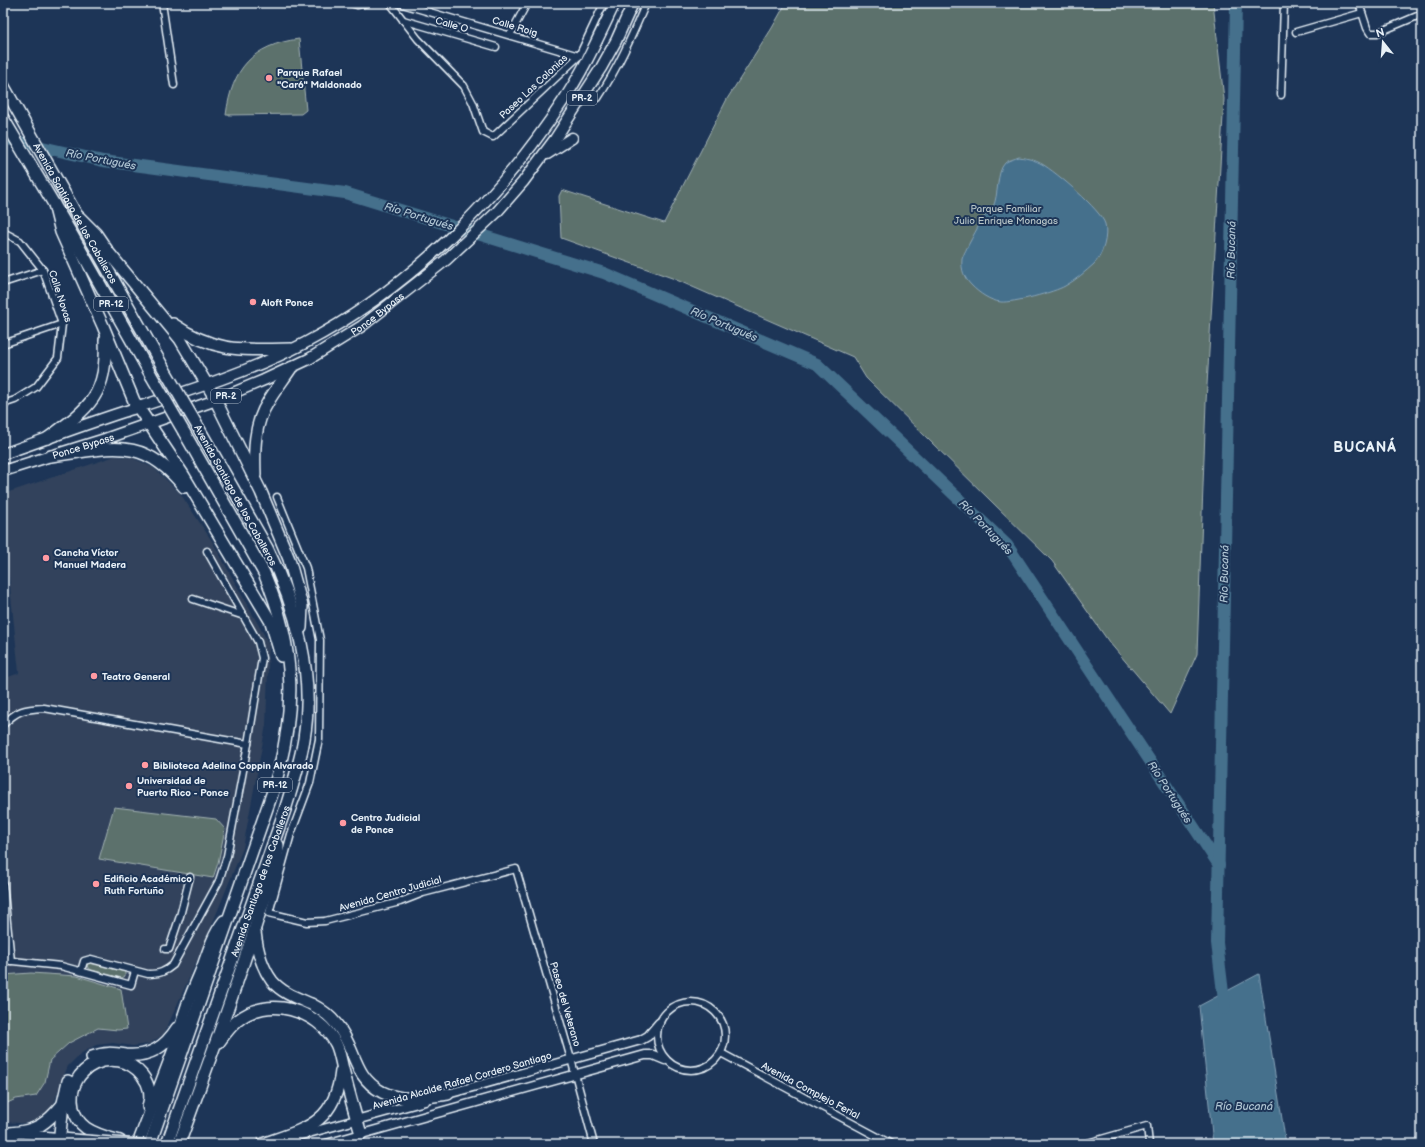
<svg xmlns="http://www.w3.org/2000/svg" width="1425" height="1147" font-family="'Balsamiq Sans',sans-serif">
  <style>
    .built { fill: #30425c }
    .green { fill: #5c716c; stroke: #a2b1b2 }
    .water { fill: #456f8c; stroke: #86a3b7 }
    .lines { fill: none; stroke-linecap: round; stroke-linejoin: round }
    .river { stroke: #456f8c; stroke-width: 12 }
    .minor-casing { stroke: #e8f1f8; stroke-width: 9 }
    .tertiary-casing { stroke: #e8f1f8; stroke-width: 11 }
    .trunk-casing { stroke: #e8f1f8; stroke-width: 13 }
    .motorway-casing { stroke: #e8f1f8; stroke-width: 14 }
    .minor { stroke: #1d3557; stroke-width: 6 }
    .tertiary { stroke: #1d3557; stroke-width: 8 }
    .trunk { stroke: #1d3557; stroke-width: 10 }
    .motorway { stroke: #1d3557; stroke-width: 11 }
    .tertiary-bridge-casing { stroke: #e8f1f8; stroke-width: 11; stroke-linecap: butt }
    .motorway-bridge-casing { stroke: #e8f1f8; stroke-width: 14; stroke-linecap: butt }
    .tertiary-bridge { stroke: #1d3557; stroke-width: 8 }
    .motorway-bridge { stroke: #1d3557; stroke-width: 11 }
    .poi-dot { fill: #ff9aa2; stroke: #1d3557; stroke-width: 1.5 }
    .labels { text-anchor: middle; stroke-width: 4; stroke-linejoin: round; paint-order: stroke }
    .shield { fill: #1d3557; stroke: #abb9c8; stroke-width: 1 }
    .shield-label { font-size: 9px; font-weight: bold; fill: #e8f1f8 }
    .street-label { font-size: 10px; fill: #e8f1f8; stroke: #1d3557 }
    .poi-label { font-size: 10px; font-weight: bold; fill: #e8f1f8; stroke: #1d3557; text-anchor: start }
    .park-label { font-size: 10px; fill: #b7c4c7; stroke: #1d3557 }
    .water-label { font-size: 11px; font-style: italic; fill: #afc4d2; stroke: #1d3557 }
    .district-label { font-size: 14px; font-weight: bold; letter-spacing: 1px; fill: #e8f1f8; stroke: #1d3557 }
  </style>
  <rect width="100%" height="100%" fill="#1d3557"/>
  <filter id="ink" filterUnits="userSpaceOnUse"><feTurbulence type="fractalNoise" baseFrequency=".025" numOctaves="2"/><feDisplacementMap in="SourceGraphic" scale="8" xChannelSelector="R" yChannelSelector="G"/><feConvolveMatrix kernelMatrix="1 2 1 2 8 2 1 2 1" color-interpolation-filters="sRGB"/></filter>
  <g filter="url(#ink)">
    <!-- built -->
    <path class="built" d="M 115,456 L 133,458 L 154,468 L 180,493 L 212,541 L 269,644 L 266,725 L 243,848 L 203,947 L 164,1034 L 149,1044 L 133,1046 L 113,1043 L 96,1045 L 80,1054 L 68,1066 L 60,1085 L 53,1107 L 34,1124 L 3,1122 L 3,679 L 19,673 L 3,520 L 3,494 Z"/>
    <!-- green -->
    <g class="green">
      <path d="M 786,3 L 1213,3 L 1224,99 L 1206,402 L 1197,654 L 1170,714 L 1109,642 L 1052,561 L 866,378 L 853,357 L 672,278 L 561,238 L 559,196 L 562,190 L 664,223 L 727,99 L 772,28 Z"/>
      <path d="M 299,39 L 306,110 L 301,114 L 226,115 C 232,69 252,45 299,39 Z"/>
      <path d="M 114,807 L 216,819 L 225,829 L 218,863 L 213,878 L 99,859 Z"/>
      <path d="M 89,963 L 125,972 L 125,976 L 122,978 L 92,970 L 88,968 L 87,965 Z"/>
      <path d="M 31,973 L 77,976 L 121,989 L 127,1029 L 118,1030 L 98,1028 L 69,1043 L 50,1060 L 45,1082 L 36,1096 L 16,1099 L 3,1105 L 3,975 Z"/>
    </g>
    <!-- water -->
    <g class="water">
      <path d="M 1019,157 C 1027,158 1035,160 1042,164 C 1056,172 1101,210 1105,224 C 1108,236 1103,255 1094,264 C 1085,272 1076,280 1065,286 C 1055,292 1013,303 1001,302 C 990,301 979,293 972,286 C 964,278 961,270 962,259 C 964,252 979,225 983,218 C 986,215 991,211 993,207 C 999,195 996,172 1005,163 C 1008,160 1015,159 1019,157 Z"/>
      <path d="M 1259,974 L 1286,1144 L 1213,1144 L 1199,1006 Z"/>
    </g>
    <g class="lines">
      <!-- river -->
      <g class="river">
        <path d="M 3,138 L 103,161 L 345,193 L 604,273 L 817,364 L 1007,545 L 1219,865"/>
        <path d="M 1225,1009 L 1217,943 L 1236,3"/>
      </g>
      <!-- minor casing -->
      <g class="minor-casing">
        <g id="minor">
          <path d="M 162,3 L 174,85"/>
          <path d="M 350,3 L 357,5 L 367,3"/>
          <path d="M 390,3 L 418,39 L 464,86 L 473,103 L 483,132 L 493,137 L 579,56 L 604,3"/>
          <path d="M 399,3 L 579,56"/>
          <path d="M 1359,3 L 1367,28 L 1370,33 L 1377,33 L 1422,14"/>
          <path d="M 403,20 L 496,47"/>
          <path d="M 1296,32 L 1362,13"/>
          <path d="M 510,35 L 527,3"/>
          <path d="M 1281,95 L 1284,3"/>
          <path d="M 598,98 C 618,68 632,36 646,3"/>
          <path d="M 3,232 L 20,241 L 43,270 L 62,324 L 58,358 L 36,387 L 15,400 L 3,404"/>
          <path d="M 3,283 L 43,270"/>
          <path d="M 3,344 L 62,324"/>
          <path d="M 277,497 L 306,568 L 320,640 L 319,739 L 310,783 L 291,834 L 269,913 L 307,922 L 325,921 L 400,902 L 423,893 L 516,869 L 571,1059 L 594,1144"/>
          <path d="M 193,599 L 244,616"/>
          <path d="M 3,725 C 17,710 24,709 44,708 L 248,744"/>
          <path d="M 3,883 L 11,961"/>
          <path d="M 165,949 L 169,949 L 180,916 L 190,877"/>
          <path d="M 3,960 L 61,966 L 131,985 L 135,971"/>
          <path d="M 81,971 L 84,961 L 91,959 L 148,974 C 159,974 165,972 173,965 L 219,881 L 227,856 L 248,744 L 262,658 L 258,642 L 207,551"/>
          <circle cx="691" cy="1036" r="34"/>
          <path d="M 721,1053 L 891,1144"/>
          <path d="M 1084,1144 L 1147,1126 L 1149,1144"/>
        </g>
      </g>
      <!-- tertiary casing -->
      <g class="tertiary-casing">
        <g id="tertiary">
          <path d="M 444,1095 L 641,1040 L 648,1036 L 659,1023"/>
          <path d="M 3,1132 L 79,1139"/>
          <path d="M 294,1137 L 425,1101"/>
          <path d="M 326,1144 L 645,1055 L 653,1055 L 665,1060"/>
        </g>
      </g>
      <!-- trunk casing -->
      <g class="trunk-casing">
        <g id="trunk">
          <path d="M 547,154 L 572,138"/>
          <path d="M 3,454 C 43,440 83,425 123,412 C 185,392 247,373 305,343 C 410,288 498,200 563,101 C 584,70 599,36 615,3"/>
          <path id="s1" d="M 3,471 L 105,439 L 216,400 L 264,380 L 309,359 L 362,326 L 446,260 L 496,213 L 523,182 L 555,139 L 601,68 L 616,41 L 633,3"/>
        </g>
      </g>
      <!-- motorway casing -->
      <g class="motorway-casing">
        <g id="motorway">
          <path id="s2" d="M 3,85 L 164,369"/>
          <path d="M 3,118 L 71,233 L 151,375"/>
          <path d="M 54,204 L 61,232 L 103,326 L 134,401 L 184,476 L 271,622 L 281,656"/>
          <path d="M 79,217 L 96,234 L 109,253 L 180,339 L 212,393 L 261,492 L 289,559 L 302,606 L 301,628"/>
          <path d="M 173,324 C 215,353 243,350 291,349"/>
          <path d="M 48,438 C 89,408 108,395 105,340"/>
          <path d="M 51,456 C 110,449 142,434 184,487"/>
          <path d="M 255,475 C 254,450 254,424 268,402 C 275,390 283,380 291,368"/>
          <path d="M 255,932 C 257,950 261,966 272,981 C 282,993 297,998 311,1004 C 321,1009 330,1016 337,1025 C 356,1047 352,1076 382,1092 C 404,1103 425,1097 448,1094"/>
          <path d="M 219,1042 C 224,1035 230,1027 237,1021 C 267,995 318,1009 336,1044 C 340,1052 341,1063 344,1073 C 349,1093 355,1114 361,1134"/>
          <path d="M 92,1057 C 104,1052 113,1053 126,1055 C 150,1057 165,1047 177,1028"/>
          <path d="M 10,1133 C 37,1131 46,1124 63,1104"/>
          <path d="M 120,1141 C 109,1138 96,1135 86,1128 C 79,1123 75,1116 73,1108 C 64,1067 116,1043 142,1075 C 149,1084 152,1096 148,1107"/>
          <path d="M 59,1144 L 63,1103 L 68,1081"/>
          <path d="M 138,1144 L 179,1036 C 183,1012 193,990 202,969 C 208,952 213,935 224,921"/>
          <path d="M 150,1144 L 272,794 C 297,715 297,650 264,573 L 184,432"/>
          <path id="s3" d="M 167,1144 L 285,810 C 292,787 300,763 304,739 C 315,674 296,606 267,548 L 198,427"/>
          <path d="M 179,1144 C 207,1068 235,992 259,915 C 266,894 278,866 278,845"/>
          <path d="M 262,1144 C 305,1129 335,1124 341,1071"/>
        </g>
      </g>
      <!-- minor -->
      <use href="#minor" class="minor"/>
      <!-- tertiary -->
      <use href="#tertiary" class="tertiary"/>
      <!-- trunk -->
      <use href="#trunk" class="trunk"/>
      <!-- motorway -->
      <use href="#motorway" class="motorway"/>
      <!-- tertiary-bridge casing -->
      <g class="tertiary-bridge-casing">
        <path id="tertiary-bridge" d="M 79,1139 L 146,1144"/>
      </g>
      <!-- motorway-bridge casing -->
      <g class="motorway-bridge-casing">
        <g id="motorway-bridge">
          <path d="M 164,369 L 198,427"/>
          <path d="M 151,375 L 184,432"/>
        </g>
      </g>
      <!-- tertiary-bridge -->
      <use href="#tertiary-bridge" class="tertiary-bridge"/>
      <!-- motorway-bridge -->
      <use href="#motorway-bridge" class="motorway-bridge"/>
    </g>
  </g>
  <!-- markers -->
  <g class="poi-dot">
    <circle cx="269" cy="78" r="4"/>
    <circle cx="253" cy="302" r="4"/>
    <circle cx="46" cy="558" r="4"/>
    <circle cx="94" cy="676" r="4"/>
    <circle cx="145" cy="765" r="4"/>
    <circle cx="129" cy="786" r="4"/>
    <circle cx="343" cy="823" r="4"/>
    <circle cx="96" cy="884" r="4"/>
  </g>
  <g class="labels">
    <!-- shield labels -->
    <g class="shield">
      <rect x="567" y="91" width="30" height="14" rx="3"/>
      <rect x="94" y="297" width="34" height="14" rx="3"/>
      <rect x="211" y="389" width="30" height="14" rx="3"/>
      <rect x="258" y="778" width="34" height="14" rx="3"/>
    </g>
    <g class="shield-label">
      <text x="582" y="101">PR-2</text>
      <text x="111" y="307">PR-12</text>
      <text x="226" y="399">PR-2</text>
      <text x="275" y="788">PR-12</text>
    </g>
    <!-- street labels -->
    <g class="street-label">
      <text transform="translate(452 24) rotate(16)" y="4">Calle O</text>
      <text transform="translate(515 26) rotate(17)" y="4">Calle Roig</text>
      <text transform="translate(533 86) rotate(-43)" y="4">Paseo Las Colonias</text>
      <text dy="4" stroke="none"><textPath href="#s2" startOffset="147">Avenida Santiago de los Caballeros</textPath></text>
      <text transform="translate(61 296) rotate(72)" y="4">Calle Novas</text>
      <text dy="4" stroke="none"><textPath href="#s1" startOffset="408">Ponce Bypass</textPath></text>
      <text dy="4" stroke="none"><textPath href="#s1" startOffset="84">Ponce Bypass</textPath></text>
      <text transform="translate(236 495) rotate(61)" y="4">Avenida Santiago de los Caballeros</text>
      <text dy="4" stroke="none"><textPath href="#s3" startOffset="279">Avenida Santiago de los Caballeros</textPath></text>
      <text transform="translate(390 893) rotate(-16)" y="4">Avenida Centro Judicial</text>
      <text transform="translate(566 1004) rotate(74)" y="4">Paseo del Veterano</text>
      <text transform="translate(462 1080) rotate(-16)" y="4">Avenida Alcalde Rafael Cordero Santiago</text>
      <text transform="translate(811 1090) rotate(28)" y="4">Avenida Complejo Ferial</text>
    </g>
    <!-- poi labels -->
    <g class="poi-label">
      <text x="277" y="76">Parque Rafael<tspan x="277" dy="12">"Caró" Maldonado</tspan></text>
      <text x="261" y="306">Aloft Ponce</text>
      <text x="54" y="556">Cancha Víctor<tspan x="54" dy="12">Manuel Madera</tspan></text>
      <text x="102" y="680">Teatro General</text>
      <text x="153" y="769">Biblioteca Adelina Coppin Alvarado</text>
      <text x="137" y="784">Universidad de<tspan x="137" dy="12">Puerto Rico - Ponce</tspan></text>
      <text x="351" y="821">Centro Judicial<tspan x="351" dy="12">de Ponce</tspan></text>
      <text x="104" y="882">Edificio Académico<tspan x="104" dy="12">Ruth Fortuño</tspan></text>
    </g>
    <!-- park labels -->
    <g class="park-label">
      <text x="1006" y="212">Parque Familiar<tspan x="1006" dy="12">Julio Enrique Monagas</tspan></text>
    </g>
    <!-- water labels -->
    <g class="water-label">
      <text transform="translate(101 159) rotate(11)" y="4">Río Portugués</text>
      <text transform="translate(419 216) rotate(17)" y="4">Río Portugués</text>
      <text transform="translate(1231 250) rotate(-89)" y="4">Río Bucaná</text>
      <text transform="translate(724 324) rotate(23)" y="4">Río Portugués</text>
      <text transform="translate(986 527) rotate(46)" y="4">Río Portugués</text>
      <text transform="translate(1224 574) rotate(-89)" y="4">Río Bucaná</text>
      <text transform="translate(1170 792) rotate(57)" y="4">Río Portugués</text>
      <text x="1244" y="1110">Río Bucaná</text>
    </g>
    <!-- district labels -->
    <g class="district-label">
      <text x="1365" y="452">BUCANÁ</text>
    </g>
  </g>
  <!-- margin -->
  <rect width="1425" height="1147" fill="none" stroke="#1d3557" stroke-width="16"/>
  <rect x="8" y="8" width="1409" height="1131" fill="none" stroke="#e8f1f8" stroke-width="1.5" filter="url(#ink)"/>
  <!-- north arrow -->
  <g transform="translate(1383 42) rotate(343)" stroke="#1d3557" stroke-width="3" paint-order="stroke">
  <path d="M0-3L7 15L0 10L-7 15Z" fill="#e8f1f8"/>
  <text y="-6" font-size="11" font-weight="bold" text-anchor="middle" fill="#e8f1f8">N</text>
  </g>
</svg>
